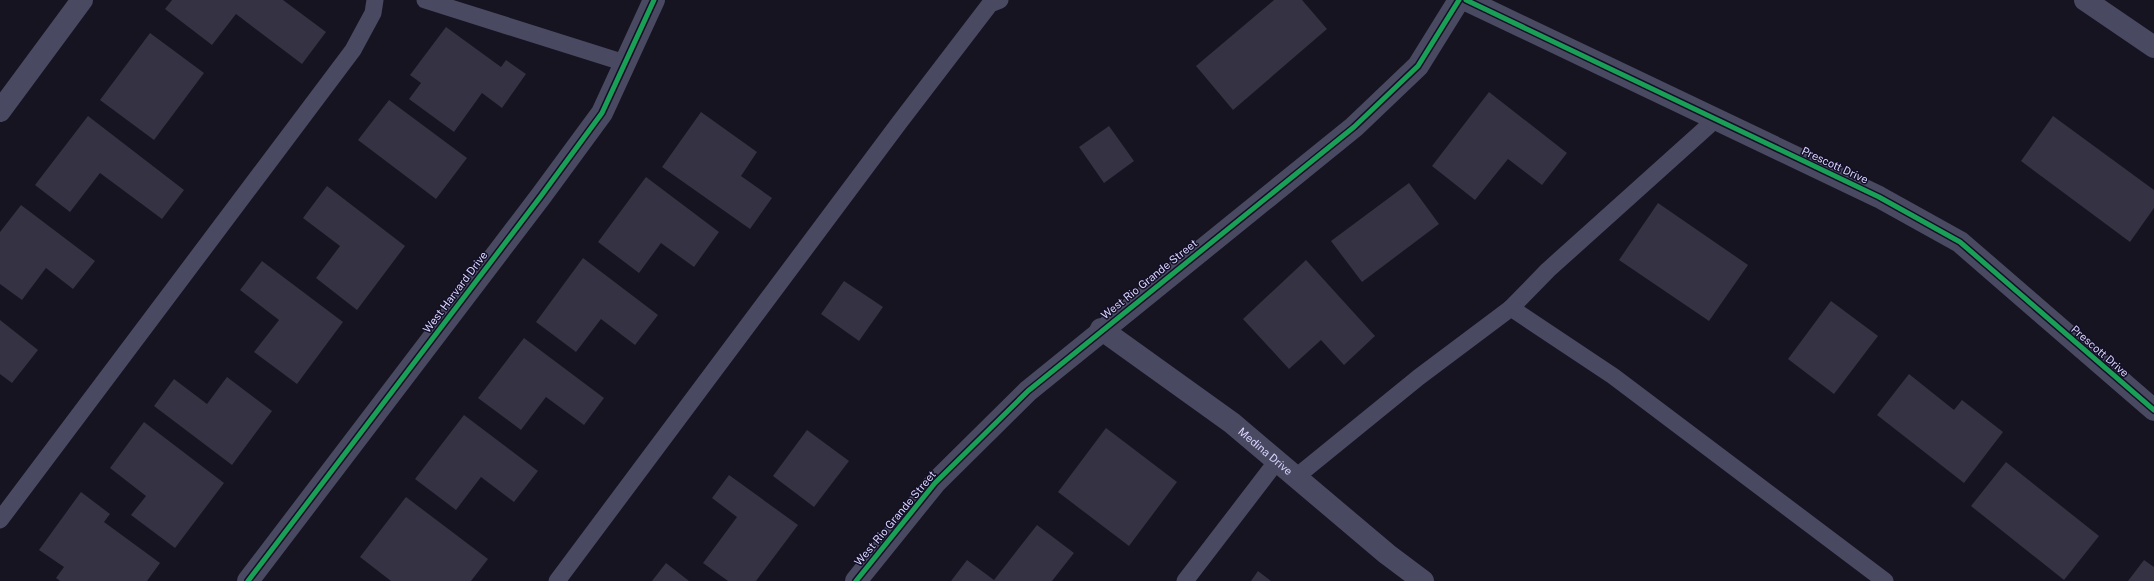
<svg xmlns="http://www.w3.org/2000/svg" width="2154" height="581" font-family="'Public Sans',sans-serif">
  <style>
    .building { fill: #343243 }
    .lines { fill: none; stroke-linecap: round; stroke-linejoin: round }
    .lane { stroke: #4a4962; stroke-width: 17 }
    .street { stroke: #4a4962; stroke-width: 22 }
    .cycleway-casing { stroke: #130f26; stroke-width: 8 }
    .cycleway { stroke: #1a9f57; stroke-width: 5 }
    .labels { text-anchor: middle; stroke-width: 3; stroke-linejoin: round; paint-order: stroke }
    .street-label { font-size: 11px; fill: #d9d4ff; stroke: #130f26 }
  </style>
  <rect width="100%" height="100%" fill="#161421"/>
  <!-- building -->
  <g class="building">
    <path d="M 172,0 L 283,0 L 326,32 L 302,64 L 236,14 L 212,45 L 165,9 Z"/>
    <path d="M 1274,0 L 1302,0 L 1327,29 L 1233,110 L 1196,66 Z"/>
    <path d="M 446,27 L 501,67 L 506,60 L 526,74 L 502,108 L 482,93 L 454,132 L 409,99 L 421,83 L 410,75 Z"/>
    <path d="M 150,33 L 204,73 L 154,140 L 100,100 Z"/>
    <path d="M 1489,92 L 1567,153 L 1542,185 L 1508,159 L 1475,200 L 1432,166 Z"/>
    <path d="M 389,100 L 467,158 L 436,199 L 358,140 Z"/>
    <path d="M 701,112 L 757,152 L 741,176 L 772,198 L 750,229 L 662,167 Z"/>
    <path d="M 88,116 L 184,190 L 162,219 L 100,173 L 70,212 L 35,185 Z"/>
    <path d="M 2053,116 L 2154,190 L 2154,208 L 2130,242 L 2021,161 Z"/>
    <path d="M 1109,126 L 1134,161 L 1104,183 L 1079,147 Z"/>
    <path d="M 646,177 L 719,232 L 694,267 L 661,243 L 639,273 L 598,242 Z"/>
    <path d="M 1409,183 L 1439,224 L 1362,282 L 1331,241 Z"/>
    <path d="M 327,186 L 405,246 L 357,310 L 316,278 L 340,246 L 303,218 Z"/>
    <path d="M 1658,203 L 1748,265 L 1709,321 L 1619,260 Z"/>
    <path d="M 21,205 L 95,261 L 73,289 L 46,268 L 22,300 L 0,284 L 0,232 Z"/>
    <path d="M 583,258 L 658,315 L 635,345 L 601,319 L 576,352 L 536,322 Z"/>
    <path d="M 1306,260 L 1375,336 L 1344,365 L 1321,340 L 1289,369 L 1243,319 Z"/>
    <path d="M 262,261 L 343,322 L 297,384 L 254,352 L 279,320 L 240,290 Z"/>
    <path d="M 844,281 L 883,307 L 859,341 L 821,314 Z"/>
    <path d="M 1831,301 L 1878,336 L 1834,394 L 1788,359 Z"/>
    <path d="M 0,320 L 38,350 L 12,383 L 0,374 Z"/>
    <path d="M 524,338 L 604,398 L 584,425 L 546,397 L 521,430 L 478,398 Z"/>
    <path d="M 1909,374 L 1954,410 L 1962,400 L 2003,432 L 1964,483 L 1877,415 Z"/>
    <path d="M 227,377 L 272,411 L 232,465 L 154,406 L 174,379 L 207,404 Z"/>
    <path d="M 464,415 L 538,471 L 514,502 L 481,477 L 456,510 L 415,479 Z"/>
    <path d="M 144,422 L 224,483 L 175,548 L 131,515 L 146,496 L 110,468 Z"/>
    <path d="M 1106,428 L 1177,482 L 1129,546 L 1058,492 Z"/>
    <path d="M 807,430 L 849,461 L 814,507 L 773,476 Z"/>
    <path d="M 2006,462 L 2099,536 L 2064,580 L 1971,506 Z"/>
    <path d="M 729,475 L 798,525 L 756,581 L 728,581 L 703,563 L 737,517 L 712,498 Z"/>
    <path d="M 81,492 L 110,514 L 104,522 L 160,563 L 147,581 L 60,581 L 56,578 L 64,567 L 39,550 Z"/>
    <path d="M 406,497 L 488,559 L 471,581 L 391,581 L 360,557 Z"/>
    <path d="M 1037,525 L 1074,553 L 1052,581 L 951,581 L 967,560 L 994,580 Z"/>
    <path d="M 2144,560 L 2154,567 L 2154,581 L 2128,581 Z"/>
    <path d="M 666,563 L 689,581 L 652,581 Z"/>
    <path d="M 1258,571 L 1271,581 L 1251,581 Z"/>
  </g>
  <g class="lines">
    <!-- lane -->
    <g class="lane">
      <path d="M 425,0 L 625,63"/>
      <path d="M 1511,308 L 1548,270 L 1716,119"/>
      <path d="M 1296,477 L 1419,377 L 1511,308 L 1613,376 L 1885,581"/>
      <path d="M 0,520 L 353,50 L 373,13 L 375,0"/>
      <path d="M 557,581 L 899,123 L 990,4 L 1000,0"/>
      <path d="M 1185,581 L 1277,461"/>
    </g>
    <!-- street -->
    <g class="street">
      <path d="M 1466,0 L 1879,197 L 1960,242 L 2154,410"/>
      <path d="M 2085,0 L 2154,47"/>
      <path d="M 0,111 L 82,0"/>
      <path id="s1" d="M 1101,329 L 1232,423 L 1387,554 L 1423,581"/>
      <path d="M 248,581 L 541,196 L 602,113 L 654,0"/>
      <path d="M 856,581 L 935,483 L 1028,391 L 1354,127 L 1418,66 L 1459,0"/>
    </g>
    <!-- cycleway casing -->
    <g class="cycleway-casing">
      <g id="cycleway">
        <path d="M 1466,0 L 1879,197 L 1960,242 L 2154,410"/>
        <path d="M 248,581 L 541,196 L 602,113 L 654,0"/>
        <path d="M 856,581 L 935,483 L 1028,391 L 1354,127 L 1418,66 L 1459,0"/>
      </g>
    </g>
    <!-- cycleway -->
    <use href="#cycleway" class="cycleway"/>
  </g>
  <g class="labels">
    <!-- street labels -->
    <g class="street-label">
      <text transform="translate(1835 165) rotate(25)" y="4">Prescott Drive</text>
      <text transform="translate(1149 279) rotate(-39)" y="4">West Rio Grande Street</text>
      <text transform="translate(455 292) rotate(-53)" y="4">West Harvard Drive</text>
      <text transform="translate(2100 351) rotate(41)" y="4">Prescott Drive</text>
      <text dy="4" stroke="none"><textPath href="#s1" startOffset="205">Medina Drive</textPath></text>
      <text transform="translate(895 518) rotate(-50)" y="4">West Rio Grande Street</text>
    </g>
  </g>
</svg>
